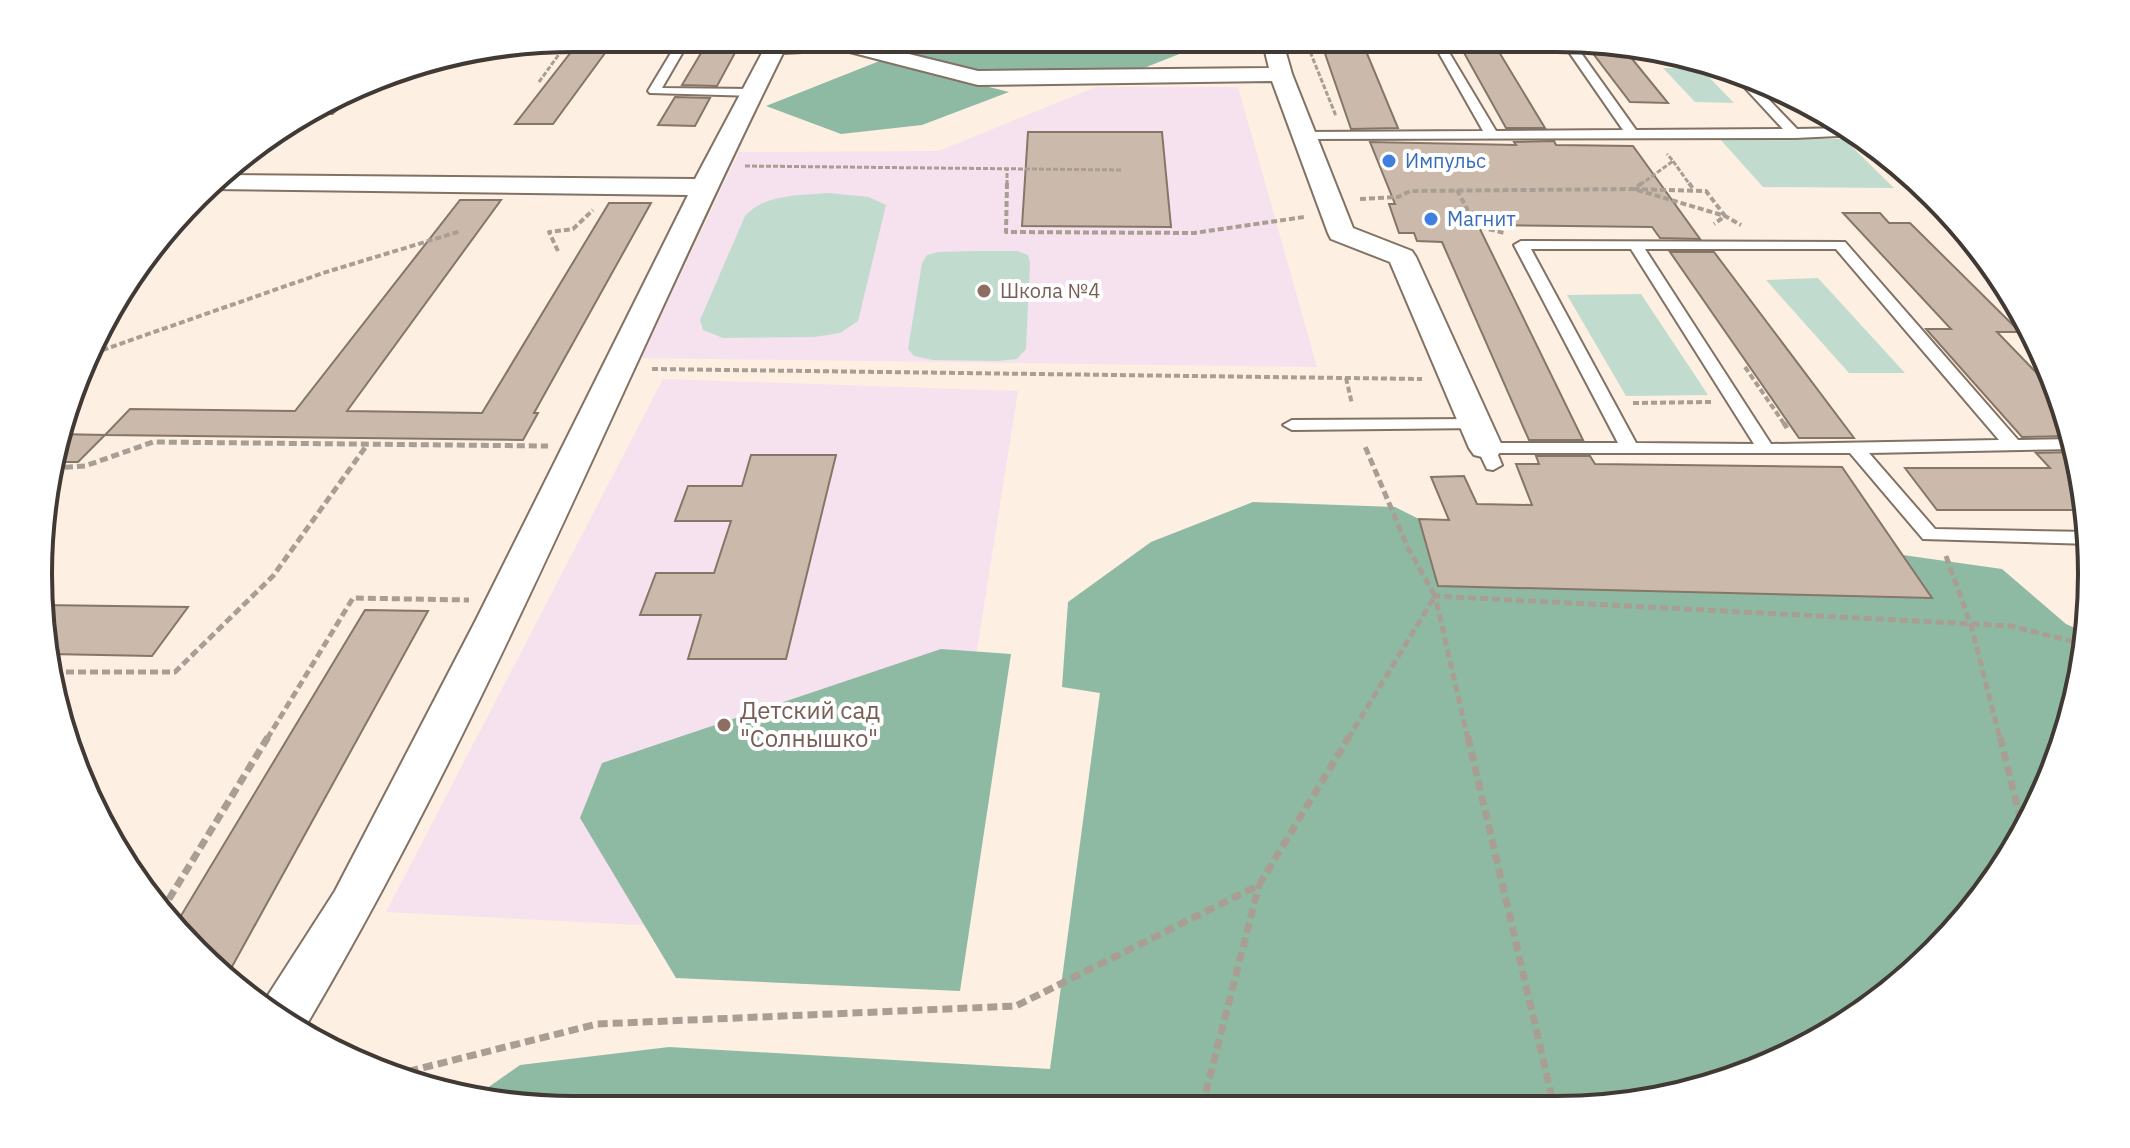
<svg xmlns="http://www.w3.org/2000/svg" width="2130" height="1148" font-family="'IBM Plex Sans',sans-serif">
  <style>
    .education { fill: #f6e1ee }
    .green { fill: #c1dcce }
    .forest { fill: #8ebaa4 }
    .building { fill: #cbbaab; stroke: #857667; stroke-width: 2 }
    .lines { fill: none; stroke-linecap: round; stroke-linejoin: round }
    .service-casing { stroke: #817264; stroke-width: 4 }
    .minor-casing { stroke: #817264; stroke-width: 4 }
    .path-far3 { stroke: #a99e94; stroke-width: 3; stroke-dasharray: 5 2; stroke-linecap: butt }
    .path-far2 { stroke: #a99e94; stroke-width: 4; stroke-dasharray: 6 3; stroke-linecap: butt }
    .path-far1 { stroke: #a99e94; stroke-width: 5; stroke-dasharray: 8 4; stroke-linecap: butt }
    .path { stroke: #a99e94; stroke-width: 7; stroke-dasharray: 10 5; stroke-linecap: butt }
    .service { fill: #fff; fill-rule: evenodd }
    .minor { fill: #fff; fill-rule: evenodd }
    .shop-dot { fill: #3f7fe0; stroke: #fff; stroke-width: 3 }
    .education-dot { fill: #8d6e63; stroke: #fff; stroke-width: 3 }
    .labels { text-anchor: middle; stroke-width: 8; stroke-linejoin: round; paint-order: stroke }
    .far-shop-label { font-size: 20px; fill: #366cbe; stroke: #fff; text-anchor: start }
    .far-education-label { font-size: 20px; fill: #785e54; stroke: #fff; text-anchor: start }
    .education-label { font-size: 24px; fill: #785e54; stroke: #fff; text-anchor: start }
    .rim { fill: none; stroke: #413a34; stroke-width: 4 }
  </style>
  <rect width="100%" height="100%" fill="#fdefe2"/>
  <!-- education -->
  <g class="education">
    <path d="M 1096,87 L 1238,87 L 1317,367 L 641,358 L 739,152 L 939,151 Z"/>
    <path d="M 663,379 L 1018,391 L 931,940 L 386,912 Z"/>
  </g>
  <!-- green -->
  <g class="green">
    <path d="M 1663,68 L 1700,68 L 1734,103 L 1695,102 Z"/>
    <path d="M 1719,138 L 1844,139 L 1894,188 L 1763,187 Z"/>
    <path d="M 828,193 L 869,197 L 886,205 L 858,321 L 840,333 L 814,337 L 723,338 L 703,330 L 700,320 L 745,216 C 766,193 799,196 828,193 Z"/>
    <path d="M 976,251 L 1017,251 L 1028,255 L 1030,263 L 1026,349 L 1017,359 L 998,361 L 933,360 L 914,356 L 908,349 L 922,263 L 927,255 L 939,252 Z"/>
    <path d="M 1818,278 L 1905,373 L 1849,373 L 1766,280 Z"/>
    <path d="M 1641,294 L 1708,395 L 1626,396 L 1567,295 Z"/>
  </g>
  <!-- forest -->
  <g class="forest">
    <path d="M 964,38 L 1217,39 L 1139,70 L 983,75 L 919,57 L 912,51 Z"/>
    <path d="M 882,60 L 1009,92 L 922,125 L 841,134 L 766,106 Z"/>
    <path d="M 1253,502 L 1395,507 L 1419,519 L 1438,586 L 1931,597 L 1903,555 L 2002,569 L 2066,624 L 2088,634 L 2064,746 L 2020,842 L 1959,928 L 1854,1019 L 1761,1069 L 1625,1105 L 539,1109 L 473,1098 L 520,1065 L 669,1047 L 1050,1069 L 1100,693 L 1062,687 L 1068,602 L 1151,542 Z"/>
    <path d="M 941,649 L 1011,654 L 960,991 L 676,978 L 580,818 L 602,763 Z"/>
  </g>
  <!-- building -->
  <g class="building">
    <path d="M 582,38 L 616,38 L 553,124 L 515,124 Z"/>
    <path d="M 710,38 L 743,38 L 717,86 L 682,85 Z"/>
    <path d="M 1320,39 L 1361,39 L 1398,128 L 1351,129 Z"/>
    <path d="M 1582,39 L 1620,44 L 1668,103 L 1630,102 Z"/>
    <path d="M 1458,42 L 1493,42 L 1545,128 L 1506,128 Z"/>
    <path d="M 675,97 L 710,98 L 695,126 L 658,125 Z"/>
    <path d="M 1028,132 L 1162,132 L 1171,227 L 1022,226 Z"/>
    <path d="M 1554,141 L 1556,145 L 1633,146 L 1700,239 L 1660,238 L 1652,227 L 1478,225 L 1583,440 L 1529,440 L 1442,242 L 1417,241 L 1414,233 L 1399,233 L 1389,204 L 1395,204 L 1370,142 L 1516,145 L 1514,142 Z"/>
    <path d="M 460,200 L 501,200 L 347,411 L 482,413 L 609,203 L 651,203 L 534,413 L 538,413 L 523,440 L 105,435 L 130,409 L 295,411 Z"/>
    <path d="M 1843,213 L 1880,213 L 1889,223 L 1910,223 L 2020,332 L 1997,332 L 2059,396 L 2074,436 L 2022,437 L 1926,329 L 1951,329 Z"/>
    <path d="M 1670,252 L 1714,252 L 1854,438 L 1799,438 Z"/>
    <path d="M 57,434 L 105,435 L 78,462 L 54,462 Z"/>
    <path d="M 2076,452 L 2086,510 L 1937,510 L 1905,468 L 2050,468 L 2036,453 Z"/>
    <path d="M 751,455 L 836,455 L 786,659 L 688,659 L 701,615 L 640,615 L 656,573 L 714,573 L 731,521 L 675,521 L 688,486 L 742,486 Z"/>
    <path d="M 1536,456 L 1590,456 L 1595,464 L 1842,467 L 1932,598 L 1438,586 L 1419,519 L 1449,520 L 1431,477 L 1464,476 L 1477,504 L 1532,505 L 1516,464 L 1539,464 Z"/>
    <path d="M 40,605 L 188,607 L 152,656 L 50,654 Z"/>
    <path d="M 365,610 L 428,611 L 228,974 L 173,929 Z"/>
  </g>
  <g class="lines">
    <!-- service casing -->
    <g class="service-casing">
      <g id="service">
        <path d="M 680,38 L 691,38 L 662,88 L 752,89 L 758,93 L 756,96 L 650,93 L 648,91 Z"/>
        <path d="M 1431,39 L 1441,39 L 1496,131 L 1623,130 L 1560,39 L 1571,39 L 1636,130 L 1783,129 L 1734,76 L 1733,72 L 1749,79 L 1797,129 L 1850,128 L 1859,135 L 1795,138 L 1301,139 L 1299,136 L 1305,132 L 1483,131 Z"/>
        <path d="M 343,98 L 343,103 L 332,113 L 322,110 Z"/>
        <path d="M 1521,241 L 1845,242 L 2018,440 L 2074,439 L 2076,449 L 1869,453 L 1935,529 L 2090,532 L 2091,544 L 1923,539 L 1850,453 L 1497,453 L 1502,465 L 1493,470 L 1487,469 L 1477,448 L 1486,443 L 1618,443 L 1514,245 ZM 1531,249 L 1631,249 L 1754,444 L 1636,443 ZM 1645,249 L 1836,249 L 1999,440 L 1771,444 Z"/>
        <path d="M 1476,419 L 1485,424 L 1482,428 L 1292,430 L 1283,425 L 1292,420 Z"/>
      </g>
    </g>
    <!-- minor casing -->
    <g class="minor-casing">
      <path id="minor" d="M 770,38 L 844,38 L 978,71 L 1269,68 L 1262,39 L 1282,39 L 1292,74 L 1353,228 L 1412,251 L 1416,257 L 1503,448 L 1498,455 L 1486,458 L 1474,455 L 1469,448 L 1390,262 L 1331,239 L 1328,233 L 1272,81 L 978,85 L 842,50 L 783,53 C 622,379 487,721 301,1034 L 263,1003 L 335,891 L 476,620 L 688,195 L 210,189 L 223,175 L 695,179 Z"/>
    </g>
    <!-- path-far3 -->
    <g class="path-far3">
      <path d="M 1305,39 L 1336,116"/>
      <path d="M 394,70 L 423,63"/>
      <path d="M 539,82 L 570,39"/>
      <path d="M 1673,161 L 1690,185"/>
      <path d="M 745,166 L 1123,170"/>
      <path d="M 1007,185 L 1007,169"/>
      <path d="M 1640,185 L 1673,161 L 1667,154"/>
    </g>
    <!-- path-far2 -->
    <g class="path-far2">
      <path d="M 1007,183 L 1006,232 L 1194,233 L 1304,217"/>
      <path d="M 1642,183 L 1634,189 L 1706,191 L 1725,216 L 1714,224"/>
      <path d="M 1689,183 L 1694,190"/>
      <path d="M 1457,190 L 1476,226 L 1504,233"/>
      <path d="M 1360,199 L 1398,197 L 1410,191 L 1634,189 L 1725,216 L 1741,225"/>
      <path d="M 558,251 L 549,232 L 573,229 L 593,210"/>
      <path d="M 94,353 L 323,273 L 461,231"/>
      <path d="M 1745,367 L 1785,425"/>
      <path d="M 652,369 L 1422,379"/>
      <path d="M 1346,378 L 1352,404"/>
      <path d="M 1633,403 L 1711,402"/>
    </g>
    <!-- path-far1 -->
    <g class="path-far1">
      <path d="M 1784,423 L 1787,428"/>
      <path d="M 53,468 L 85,466 L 153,442 L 548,446"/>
      <path d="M 1946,556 L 1971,625 L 2000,739"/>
      <path d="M 54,672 L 175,672 L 273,576 L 367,445"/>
      <path d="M 267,739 L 353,598 L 469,600"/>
      <path d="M 1348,739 L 1435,596 L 1408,548 L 1364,444"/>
      <path d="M 1468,739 L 1435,596 L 2011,626 L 2087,645"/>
    </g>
    <!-- path -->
    <g class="path">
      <path d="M 1468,737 L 1554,1106"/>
      <path d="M 2000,737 L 2024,833"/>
      <path d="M 161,912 L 268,737"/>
      <path d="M 394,1075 L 597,1024 L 1016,1006 L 1259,885 L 1349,737"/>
      <path d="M 1202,1107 L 1259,885"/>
    </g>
    <!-- service -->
    <use href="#service" class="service"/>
    <!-- minor -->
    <use href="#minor" class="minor"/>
  </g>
  <!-- markers -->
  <g class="shop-dot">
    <circle cx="1389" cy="161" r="8"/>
    <circle cx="1431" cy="219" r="8"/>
  </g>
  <g class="education-dot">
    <circle cx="984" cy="291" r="8"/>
    <circle cx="724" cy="725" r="8"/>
  </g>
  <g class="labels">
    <!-- far-shop labels -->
    <g class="far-shop-label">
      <text x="1405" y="168">Импульс</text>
      <text x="1447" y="226">Магнит</text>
    </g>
    <!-- far-education labels -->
    <g class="far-education-label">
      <text x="1000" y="298">Школа №4</text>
    </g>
    <!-- education labels -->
    <g class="education-label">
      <text x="740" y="719">Детский сад<tspan x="740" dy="28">"Солнышко"</tspan></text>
    </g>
  </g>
  <!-- crop -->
  <path d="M0 0H2130V1148H0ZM574 52H1556A522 522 0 0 1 2078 574V574A522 522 0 0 1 1556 1096H574A522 522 0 0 1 52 574V574A522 522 0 0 1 574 52Z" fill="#fff" fill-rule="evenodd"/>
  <path class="rim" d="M574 52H1556A522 522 0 0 1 2078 574V574A522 522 0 0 1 1556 1096H574A522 522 0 0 1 52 574V574A522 522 0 0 1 574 52Z"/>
</svg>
